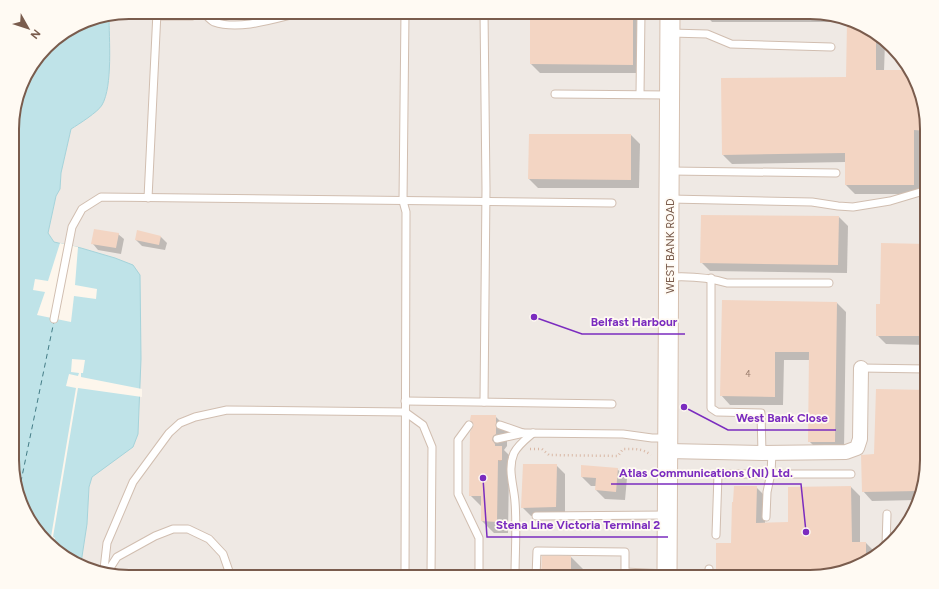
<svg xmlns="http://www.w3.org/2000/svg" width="939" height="589" font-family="Figtree,sans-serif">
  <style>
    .industrial { fill: #efe9e4 }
    .water { fill: #bfe3e8; stroke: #a5d3da }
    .pier { fill: #fdf6ec }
    .shadow { fill: #0003 }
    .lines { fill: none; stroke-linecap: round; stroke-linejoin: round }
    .ferry { stroke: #437c86; stroke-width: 1; stroke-dasharray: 5 4; stroke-linecap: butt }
    .building { fill: #f3d5c3 }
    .lane-casing { stroke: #d1beb0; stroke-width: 9 }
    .street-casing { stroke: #d1beb0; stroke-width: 16 }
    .secondary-casing { stroke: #d6c0b0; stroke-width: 21 }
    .path { stroke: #d9b8a5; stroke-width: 2.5; stroke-dasharray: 1 3; stroke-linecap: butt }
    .lane { stroke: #fff; stroke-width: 7 }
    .street { stroke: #fff; stroke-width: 14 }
    .secondary { stroke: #fff; stroke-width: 19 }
    .labels { text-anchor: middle; stroke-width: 3.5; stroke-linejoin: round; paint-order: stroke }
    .number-label { font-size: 9px; fill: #987a6a }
    .street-label { font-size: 11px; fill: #7a5c4d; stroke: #fffaf3 }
    .rim { fill: none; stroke: #7a5c4d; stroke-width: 2 }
    .leader { fill: none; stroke: #7b2cbf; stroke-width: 1.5 }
    .callout-dot { fill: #7b2cbf; stroke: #fffaf3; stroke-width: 1.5 }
    .callout-label { font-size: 12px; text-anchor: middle; font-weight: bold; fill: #7b2cbf; stroke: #fffaf3; stroke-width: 3.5; stroke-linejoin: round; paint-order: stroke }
  </style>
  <rect width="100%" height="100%" fill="#fdf6ec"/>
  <!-- industrial -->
  <path class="industrial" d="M 129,12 L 810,12 L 875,32 L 911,70 L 927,121 L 927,467 L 907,525 L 869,561 L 817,577 L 129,577 L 81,563 L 87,524 L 89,487 L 92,477 L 105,467 L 60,243 L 54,242 L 48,233 L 56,196 L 60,189 L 61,173 L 71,129 L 86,119 L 102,105 L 109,77 L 109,16 Z"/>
  <!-- water -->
  <path class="water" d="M 109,16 C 109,38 113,86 102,105 C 98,112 79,124 71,129 L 61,173 L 60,189 L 56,196 L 48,233 L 54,242 L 81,248 L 115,258 L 133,265 L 140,275 L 141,359 L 138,434 L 133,447 L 92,477 L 89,487 L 87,524 L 81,563 L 64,557 L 32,525 L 13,475 L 13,114 L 24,77 L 52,41 L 85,21 Z"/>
  <!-- pier -->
  <g class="pier">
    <path d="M 60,243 L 78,247 L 75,285 L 97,289 L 96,299 L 74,296 L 71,322 L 37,315 L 45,292 L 33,290 L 35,279 L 48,281 Z"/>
    <path d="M 72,359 L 85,360 L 83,373 L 81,373 L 81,377 L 142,389 L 142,397 L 78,388 L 53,537 L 55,538 L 53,546 L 42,535 L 51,537 L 76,388 L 66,386 L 69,374 L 78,376 L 79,373 L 71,372 Z"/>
  </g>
  <!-- shadow -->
  <g class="shadow">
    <path d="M 703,12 L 810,12 L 844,22 L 712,22 Z"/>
    <path d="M 633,16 L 642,25 L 641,73 L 540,73 L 531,64 Z"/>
    <path d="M 848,23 L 875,32 L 885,42 L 884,71 L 911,71 L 927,121 L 927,139 L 923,139 L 923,194 L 855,194 L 846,185 L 846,162 L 732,164 L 723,155 L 847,78 Z"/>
    <path d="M 631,135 L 640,144 L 639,188 L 538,188 L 529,179 Z"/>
    <path d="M 839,217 L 848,226 L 847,273 L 710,271 L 701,262 Z"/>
    <path d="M 138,232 L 161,237 L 167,243 L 165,250 L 142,246 L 136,240 Z"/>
    <path d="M 118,234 L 124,239 L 121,254 L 98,250 L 93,244 Z"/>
    <path d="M 927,245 L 927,345 L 886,344 L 877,335 L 881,305 Z"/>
    <path d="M 723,301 L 837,303 L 846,312 L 844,450 L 818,450 L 809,441 L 810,360 L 784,360 L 783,405 L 730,405 L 721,395 Z"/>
    <path d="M 495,416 L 507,428 L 507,446 L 504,450 L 513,459 L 509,471 L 508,533 L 494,533 L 482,521 L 482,507 L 470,495 Z"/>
    <path d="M 875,455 L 927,467 L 916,500 L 872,501 L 863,491 Z"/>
    <path d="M 556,465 L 565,474 L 565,516 L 531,516 L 522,507 Z"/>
    <path d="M 617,469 L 627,478 L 625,500 L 605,499 L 596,490 L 596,486 L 591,486 L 582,477 Z"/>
    <path d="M 756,487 L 765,496 L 765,523 L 789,523 L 851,487 L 860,496 L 860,543 L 866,543 L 875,552 L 875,555 L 869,561 L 817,577 L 732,544 Z"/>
    <path d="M 571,557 L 583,569 L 583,577 L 542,577 Z"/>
    <path d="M 179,576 L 197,576 L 198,577 L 179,577 Z"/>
  </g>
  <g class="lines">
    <!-- ferry -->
    <path class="ferry" d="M 19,491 L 54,321"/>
  </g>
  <!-- building -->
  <g class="building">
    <path d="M 530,15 L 633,15 L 633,65 L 530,64 Z"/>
    <path d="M 847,23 L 876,33 L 876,70 L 911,70 L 927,121 L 927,131 L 914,130 L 914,185 L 845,185 L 845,153 L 722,155 L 721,78 L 846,77 Z"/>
    <path d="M 529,134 L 631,134 L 631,180 L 528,179 Z"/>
    <path d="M 701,215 L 839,216 L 838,265 L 700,263 Z"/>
    <path d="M 94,229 L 119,233 L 116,248 L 91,244 Z"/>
    <path d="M 137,230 L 161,236 L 159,245 L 135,240 Z"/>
    <path d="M 881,243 L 927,244 L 927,336 L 876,336 L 876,304 L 880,304 Z"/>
    <path d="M 722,300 L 837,302 L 835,442 L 808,442 L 809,352 L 775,352 L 775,397 L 720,396 Z"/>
    <path d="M 876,389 L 927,390 L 927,467 L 919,491 L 862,492 L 861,455 L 874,454 Z"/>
    <path d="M 471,415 L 496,415 L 496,434 L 493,436 L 492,440 L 495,444 L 495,446 L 502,446 L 502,460 L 498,460 L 497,522 L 481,521 L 481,496 L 469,496 L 470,432 L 474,425 L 470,420 Z"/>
    <path d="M 523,464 L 557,464 L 556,507 L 521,508 Z"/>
    <path d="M 581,465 L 618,468 L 616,492 L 595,490 L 596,478 L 581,477 Z"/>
    <path d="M 734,486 L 757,486 L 756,523 L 788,522 L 788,487 L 851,486 L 852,542 L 866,542 L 866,562 L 817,577 L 716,577 L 716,543 L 731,543 L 732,502 L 733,502 Z"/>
    <path d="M 542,556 L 571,556 L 571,577 L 541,577 Z"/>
  </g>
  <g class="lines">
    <!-- lane casing -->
    <g class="lane-casing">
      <g id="lane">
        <path d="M 203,12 C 206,15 210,20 214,22 C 240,31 277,18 303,12"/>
        <path d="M 405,12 L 403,201 L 406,212 L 405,577"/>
        <path d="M 484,12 L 486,189 L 484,402"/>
        <path d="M 158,16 L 192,16 L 203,12"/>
        <path d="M 671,33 L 707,34 L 731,44 L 831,47"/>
        <path d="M 555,94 L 668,95"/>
        <path d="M 640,94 L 641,12"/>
        <path d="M 670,171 L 836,173"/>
        <path d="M 148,198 L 157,12"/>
        <path d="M 670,199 L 812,202 L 838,206 L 853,207 L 890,201 L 927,190"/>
        <path d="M 670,277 C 689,276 708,277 727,283 L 829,283"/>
        <path d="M 711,278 L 711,408 L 717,412 L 761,413 L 762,453"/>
        <path d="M 54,319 L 72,227 L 82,209 L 101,197 L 612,203"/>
        <path d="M 861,368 L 927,369"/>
        <path d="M 405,401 L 612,404"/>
        <path d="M 469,425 L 458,440 L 458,494 L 479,538 L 479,577"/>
        <path d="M 500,425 L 523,433"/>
        <path d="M 497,439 L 524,433 L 623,434 L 652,438 L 667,438"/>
        <path d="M 536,516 L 667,515"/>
        <path d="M 766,517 L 767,492 L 771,473 L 772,453"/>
        <path d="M 716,535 L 718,474 L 851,474"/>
        <path d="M 886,545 L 887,514"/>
        <path d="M 104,569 L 107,543 L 133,482 L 169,433 L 180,423 L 195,417 L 227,410 L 405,412 L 423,425 L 432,447 L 431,577"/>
        <path d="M 108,571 L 117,557 L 155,536 L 173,529 L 188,529 L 209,539 L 223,554 L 231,577"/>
        <path d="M 515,577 C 515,552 517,527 515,502 C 514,486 507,469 514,453 C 518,445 526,439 533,433"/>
        <path d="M 536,577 L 537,551 L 625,552 L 625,572 L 666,574"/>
        <path d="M 709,577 L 709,569"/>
      </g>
    </g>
    <!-- street casing -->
    <g class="street-casing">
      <path id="street" d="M 668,451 L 762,453 L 846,452 L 857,448 L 860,439 L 861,368"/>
    </g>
    <!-- secondary casing -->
    <g class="secondary-casing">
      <path id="secondary" d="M 667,577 L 670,12"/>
    </g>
    <!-- path -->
    <g class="path">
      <path d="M 530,449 L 542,449 L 549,455 L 618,456 L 623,449 C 634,449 642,448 651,455"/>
      <path d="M 500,460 L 500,462 L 502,462"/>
    </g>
    <!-- lane -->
    <use href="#lane" class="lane"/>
    <!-- street -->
    <use href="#street" class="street"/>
    <!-- secondary -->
    <use href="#secondary" class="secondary"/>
  </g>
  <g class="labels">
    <!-- number labels -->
    <g class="number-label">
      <text x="748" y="377">4</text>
    </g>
    <!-- street labels -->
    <g class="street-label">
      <text transform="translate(670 246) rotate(-90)" y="4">WEST BANK ROAD</text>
    </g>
  </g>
  <!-- crop -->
  <path d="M0 0H939V589H0ZM129 19H810A110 110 0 0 1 920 129V460A110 110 0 0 1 810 570H129A110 110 0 0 1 19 460V129A110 110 0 0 1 129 19Z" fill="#fffaf3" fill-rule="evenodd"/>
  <path class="rim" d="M129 19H810A110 110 0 0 1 920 129V460A110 110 0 0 1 810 570H129A110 110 0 0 1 19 460V129A110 110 0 0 1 129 19Z"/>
  <!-- callouts -->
  <path class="leader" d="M534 317L582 334H685M684 407L728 430H836M806 532L801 484H611M483 478L487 537H668"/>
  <g class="callout-dot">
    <circle cx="534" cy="317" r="4"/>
    <circle cx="684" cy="407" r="4"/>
    <circle cx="806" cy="532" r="4"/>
    <circle cx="483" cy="478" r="4"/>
  </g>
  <g class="callout-label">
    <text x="634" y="326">Belfast Harbour</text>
    <text x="782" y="422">West Bank Close</text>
    <text x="706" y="477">Atlas Communications (NI) Ltd.</text>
    <text x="578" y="529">Stena Line Victoria Terminal 2</text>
  </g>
  <!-- north arrow -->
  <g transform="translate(28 28) rotate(129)" stroke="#fffaf3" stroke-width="3" paint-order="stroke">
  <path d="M0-3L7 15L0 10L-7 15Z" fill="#7a5c4d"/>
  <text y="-6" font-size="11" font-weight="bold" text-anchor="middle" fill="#7a5c4d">N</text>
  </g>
</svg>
